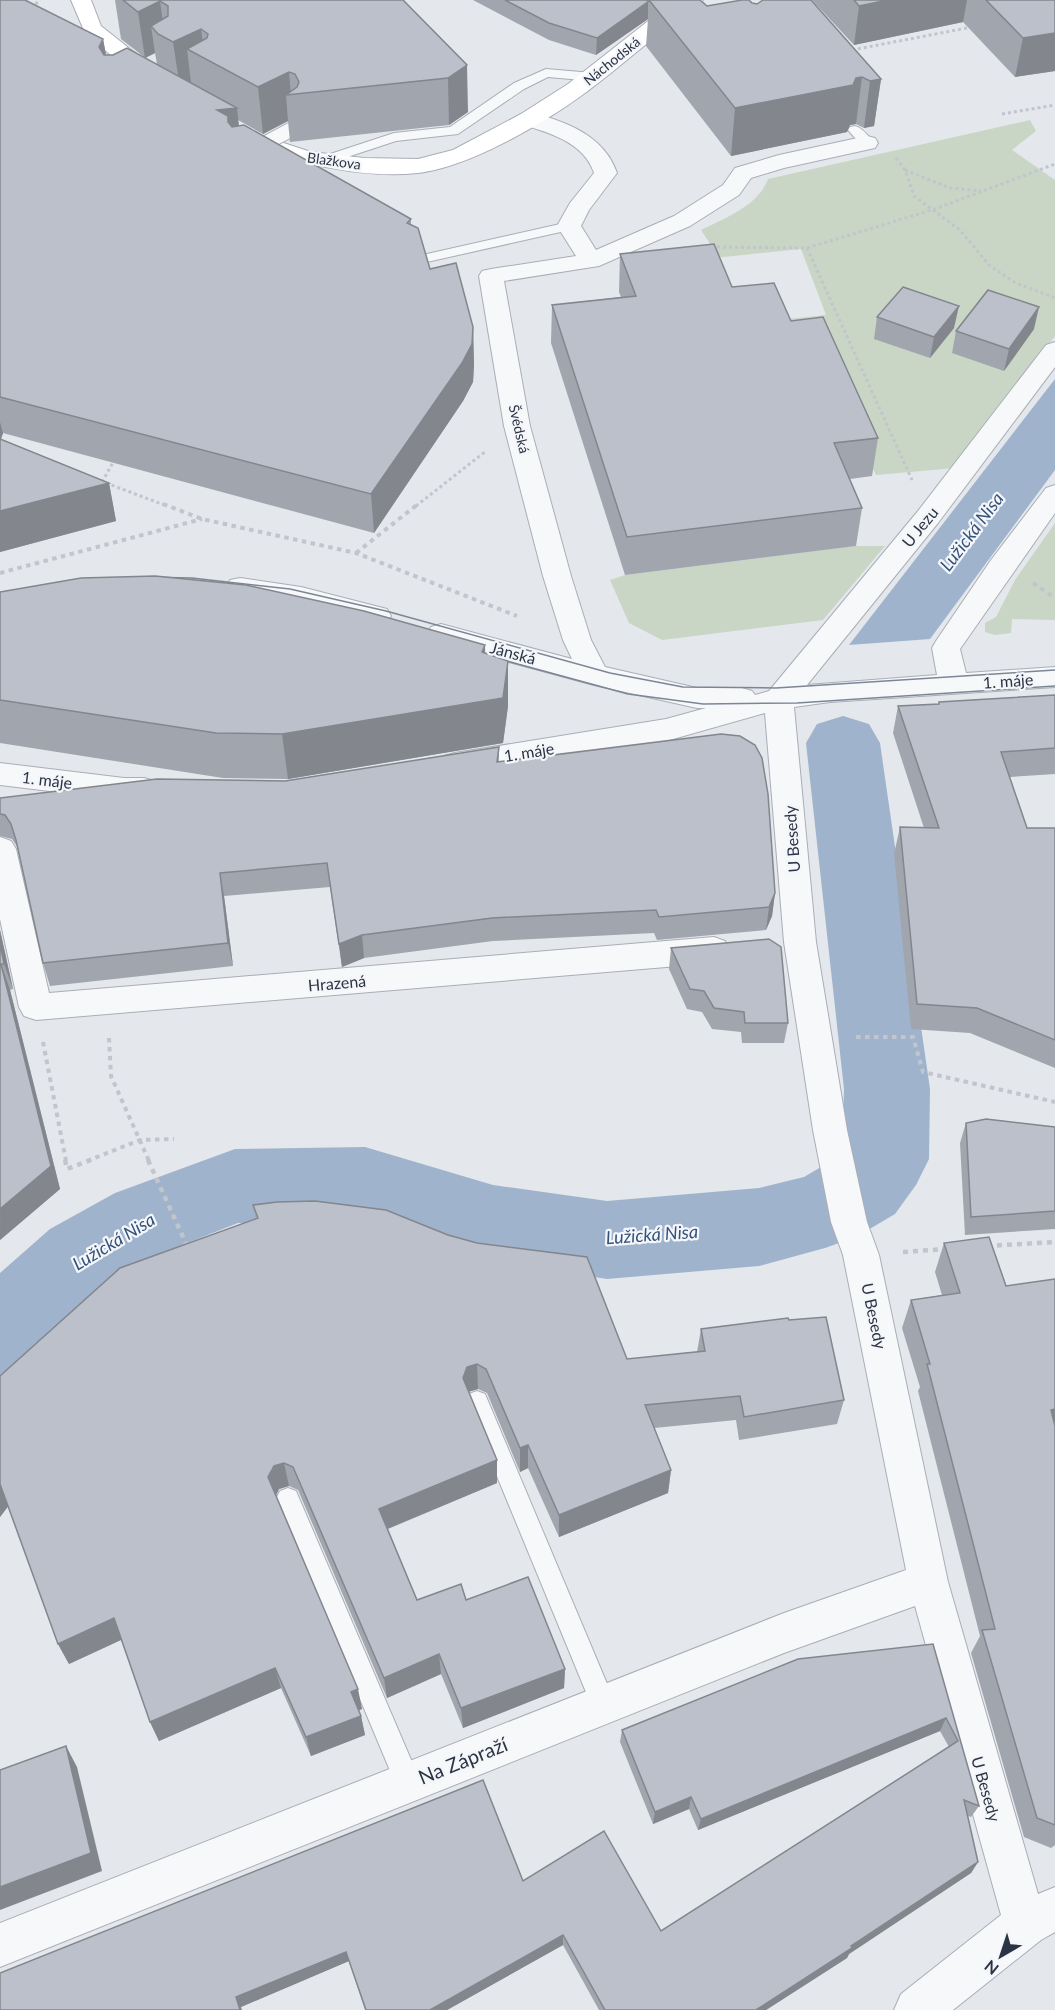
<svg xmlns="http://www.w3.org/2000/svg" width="1055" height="2010" font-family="Lato,sans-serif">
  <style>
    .green { fill: #c9d6c5 }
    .water { fill: #9fb4cc }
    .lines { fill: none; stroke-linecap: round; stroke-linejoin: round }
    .river { fill: #9fb4cc; fill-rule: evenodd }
    .lane-casing { stroke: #a9aeb7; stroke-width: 2 }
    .street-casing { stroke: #a9aeb7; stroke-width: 2 }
    .secondary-casing { stroke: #a9aeb7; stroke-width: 2 }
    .path-far2 { stroke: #c2c5cb; stroke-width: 3; stroke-dasharray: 3 3; stroke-linecap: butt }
    .path-far1 { stroke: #c2c5cb; stroke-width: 4; stroke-dasharray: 4.5 4.5; stroke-linecap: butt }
    .path { stroke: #c2c5cb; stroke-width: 4.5; stroke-dasharray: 5 5; stroke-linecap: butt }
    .lane { fill: #f7f8fa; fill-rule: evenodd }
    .street { fill: #f7f8fa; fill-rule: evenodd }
    .secondary { fill: #fff; fill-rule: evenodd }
    .tram { stroke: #7d8696; stroke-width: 1.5 }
    .lane-bridge-casing { stroke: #a9aeb7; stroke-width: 16; stroke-linecap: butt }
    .lane-bridge { stroke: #f7f8fa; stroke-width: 14 }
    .wall { fill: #a1a5ae; fill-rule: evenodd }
    .shaded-wall { fill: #83868d }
    .building { fill: #bbc0ca; stroke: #83868d; stroke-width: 1.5 }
    .labels { text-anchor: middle; stroke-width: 4.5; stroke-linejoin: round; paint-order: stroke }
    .far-street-label { font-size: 14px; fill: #2b3445; stroke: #f4f6f9 }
    .street-label { font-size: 16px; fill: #2b3445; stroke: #f4f6f9 }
    .water-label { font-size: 18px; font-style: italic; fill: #34527a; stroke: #f4f6f9 }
    .near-street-label { font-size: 20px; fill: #2b3445; stroke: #f4f6f9 }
  </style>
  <rect width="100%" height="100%" fill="#e4e7ec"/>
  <!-- green -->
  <g class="green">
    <path d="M 1030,120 L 1036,131 L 1012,150 L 1055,180 L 1055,336 L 955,468 L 876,475 L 818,355 L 770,321 L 826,315 L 801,249 L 714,258 L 709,242 L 701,230 C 725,218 758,206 768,179 Z"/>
    <path d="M 1055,523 L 1055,620 L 1012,619 L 1011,633 L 995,635 L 985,632 L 985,623 L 996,617 L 1015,580 Z"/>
    <path d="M 856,546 L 885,546 L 823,620 L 662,640 L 629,623 L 610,580 L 625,575 Z"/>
  </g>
  <!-- water -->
  <path class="water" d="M 1055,379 L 1055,470 L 930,639 L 849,645 Z"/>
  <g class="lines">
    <!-- river -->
    <path class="river" d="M 843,716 L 869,724 L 880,743 L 930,1089 L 929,1159 L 916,1185 L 895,1214 L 856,1237 L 825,1248 L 759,1266 L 607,1279 L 493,1261 L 365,1221 L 238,1223 L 177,1247 L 114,1285 L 62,1333 L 33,1370 L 0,1383 L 0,1273 L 50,1229 L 115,1193 L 235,1149 L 365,1147 L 493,1185 L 607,1201 L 759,1188 L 804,1177 L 833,1160 L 842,1149 L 844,1089 L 806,743 L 817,724 Z"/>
    <!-- lane casing -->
    <g class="lane-casing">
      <g id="lane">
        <path d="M 546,69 L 593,73 L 599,77 L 593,81 L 548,77 L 524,89 L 458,134 L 396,141 L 323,165 L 316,161 L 318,158 L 394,133 L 450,127 L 514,83 Z"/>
        <path d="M 855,126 C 863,128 869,137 874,143 L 872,146 L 862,146 L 848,130 L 850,127 Z"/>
        <path d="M 569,222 L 576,226 L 574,229 L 418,264 L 411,260 L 418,256 Z"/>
        <path d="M 477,1391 L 485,1394 L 488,1401 L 616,1705 L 613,1714 L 604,1717 L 595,1714 L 466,1401 L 469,1394 Z"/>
        <path d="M 288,1488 L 296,1491 L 421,1783 L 417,1792 L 408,1796 L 399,1792 L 276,1499 L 280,1491 Z"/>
      </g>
    </g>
    <!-- street casing -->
    <g class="street-casing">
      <g id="street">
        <path d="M 529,112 C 565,121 604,135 617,173 L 589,210 L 581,226 L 596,250 L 674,216 L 723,185 L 735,168 L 779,155 L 867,136 L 875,138 L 878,143 L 875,148 L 784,168 L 751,178 L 739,195 L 690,226 L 599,266 L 504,281 L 530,426 L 571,576 L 591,640 L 605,667 L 697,688 L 742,688 L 752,691 L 755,695 L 769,691 L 918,511 L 1046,345 L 1055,342 L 1055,367 L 938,523 L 807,685 L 937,675 L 932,648 L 936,641 L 991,560 L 1046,488 L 1055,485 L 1055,513 L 960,649 L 966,673 L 1055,667 L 1055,687 L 830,702 L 794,707 L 816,942 L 847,1130 L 867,1222 L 879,1255 L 948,1582 L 1038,1894 L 1055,1887 L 1055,1932 L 1041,1940 L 953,2010 L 894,2010 L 901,1994 L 1001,1915 L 915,1606 L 784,1653 L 0,1967 L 0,1923 L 784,1613 L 906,1570 L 843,1255 L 831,1222 L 813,1130 L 784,942 L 765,713 L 666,741 L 455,775 L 444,772 L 440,764 L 444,756 L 455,753 L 666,719 L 706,708 L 697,708 L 594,685 L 431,641 L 427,634 L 431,627 L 441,624 L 572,659 L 563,640 L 543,576 L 504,426 L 479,276 L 482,271 L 491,269 L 576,256 L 557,226 L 570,203 L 594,173 C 584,142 549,133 521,124 L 518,119 L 521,114 Z"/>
        <path d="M 240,578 L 301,587 L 387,609 L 391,616 L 387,623 L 377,626 L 301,605 L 230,594 L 226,587 L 230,580 Z"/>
        <path d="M 0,763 L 124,778 L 144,778 L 155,781 L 159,789 L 155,797 L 144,800 L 124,800 L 0,785 Z"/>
        <path d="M 0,837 L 11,841 L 16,849 L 49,993 L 714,937 L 725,941 L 730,950 L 725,959 L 714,963 L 36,1020 L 24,1016 L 19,1007 L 0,919 Z"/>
      </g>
    </g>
    <!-- secondary casing -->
    <g class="secondary-casing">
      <g id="secondary">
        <path d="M 71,0 L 91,0 L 101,26 L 149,64 L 162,82 L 159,87 L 151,89 L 143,87 L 133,74 L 85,33 Z"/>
        <path d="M 679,0 L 703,0 L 700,4 C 659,31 624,64 585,93 C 543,124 469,167 418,173 C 361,179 301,163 248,146 L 245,141 L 248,136 L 256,134 L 311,152 L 364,158 L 418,159 L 453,150 L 521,114 L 568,84 L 652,18 Z"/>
      </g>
    </g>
    <!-- path-far2 -->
    <g class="path-far2">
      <path d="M 31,8 L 40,0"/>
      <path d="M 852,50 L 972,27"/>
      <path d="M 1002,114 L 1055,105"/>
      <path d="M 896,158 L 905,170 L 914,196 L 960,230 L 990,266 L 1016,283 L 1055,298"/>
      <path d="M 905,170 L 950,188 L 981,191"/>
      <path d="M 711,247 L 807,248 L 935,209 L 1055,164"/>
      <path d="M 807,248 L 912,480"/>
      <path d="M 102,482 L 115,459"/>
      <path d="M 106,483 L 167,506"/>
      <path d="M 416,506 L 486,451"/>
    </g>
    <!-- path-far1 -->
    <g class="path-far1">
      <path d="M 163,504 L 202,519 L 356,553 L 517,616"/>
      <path d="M 356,553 L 418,504"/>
      <path d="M 0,573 L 202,519"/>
      <path d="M 1033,583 L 1055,598"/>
      <path d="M 856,1037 L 913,1037 L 923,1072 L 1055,1102"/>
      <path d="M 109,1038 L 111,1076 L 149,1161"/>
      <path d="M 43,1042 L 66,1161"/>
      <path d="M 87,1161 L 140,1140 L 174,1139"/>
    </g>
    <!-- path -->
    <g class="path">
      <path d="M 65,1160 L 67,1169 L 91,1160"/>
      <path d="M 148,1160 L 188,1248"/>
      <path d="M 987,1246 L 1055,1242"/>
      <path d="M 903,1252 L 946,1249"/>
    </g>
    <!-- lane -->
    <use href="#lane" class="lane"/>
    <!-- street -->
    <use href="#street" class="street"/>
    <!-- secondary -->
    <use href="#secondary" class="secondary"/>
    <!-- tram -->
    <g class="tram">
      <path d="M 142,577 L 192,578 L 290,589 L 386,611 L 610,673 L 683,687 L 776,688 L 1055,670"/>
      <path d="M 492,657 L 628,694 L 703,704 L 797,703 L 1055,686"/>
    </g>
    <!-- lane-bridge casing -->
    <g class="lane-bridge-casing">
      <path id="lane-bridge" d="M 249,152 L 294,128"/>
    </g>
    <!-- lane-bridge -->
    <use href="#lane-bridge" class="lane-bridge"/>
  </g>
  <!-- wall -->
  <g class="wall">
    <path d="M 0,0 L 103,39 L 106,55 L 143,56 L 121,39 L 115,0 L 403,0 L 468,112 L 449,125 L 290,142 L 288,121 L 263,134 L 238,120 L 239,126 L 411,219 L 411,225 L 430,269 L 473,327 L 474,365 L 473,382 L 463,401 L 374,533 L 3,433 L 1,439 L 109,483 L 116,521 L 0,552 ZM 155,53 L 157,64 L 145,58 Z"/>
    <path d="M 473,0 L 646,0 L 707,6 L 752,3 L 881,79 L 874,126 L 864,128 L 856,124 L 850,125 L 847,132 L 731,156 L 646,46 L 648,19 L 596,55 L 549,40 Z"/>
    <path d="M 812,0 L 1055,0 L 1055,71 L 1015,77 L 963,22 L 854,45 Z"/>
    <path d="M 620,254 L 732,287 L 791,321 L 878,438 L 872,476 L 850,479 L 862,508 L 856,546 L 625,575 L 551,343 L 552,305 L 621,297 L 619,292 Z"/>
    <path d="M 877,317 L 954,328 L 930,358 L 874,339 Z"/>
    <path d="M 1034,329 L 1004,371 L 952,353 L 956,331 Z"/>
    <path d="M 0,592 L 486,654 L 508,661 L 508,706 L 503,743 L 288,779 L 223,778 L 0,743 Z"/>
    <path d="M 1055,695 L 1055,774 L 1010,777 L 1027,828 L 1055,828 L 1055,1068 L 970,1033 L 911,1029 L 894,854 L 900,827 L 924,828 L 893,733 L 898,706 L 939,704 L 939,702 Z"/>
    <path d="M 499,747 L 499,762 L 775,893 L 772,916 L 766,930 L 657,940 L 654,933 L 493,941 L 364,958 L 342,967 L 330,887 L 224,896 L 233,966 L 50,986 L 43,963 L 18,848 L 12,839 L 0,836 L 0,798 L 285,781 Z"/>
    <path d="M 0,930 L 13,989 L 10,990 L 60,1189 L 0,1240 Z"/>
    <path d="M 671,948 L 788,1023 L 784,1043 L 742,1043 L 741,1032 L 712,1029 L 702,1012 L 687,1009 L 669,969 Z"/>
    <path d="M 966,1123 L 1055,1127 L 1055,1229 L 965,1235 L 960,1143 Z"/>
    <path d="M 253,1205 L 627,1359 L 697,1352 L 701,1329 L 789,1320 L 844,1400 L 837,1424 L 739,1440 L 736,1420 L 654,1428 L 671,1470 L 668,1493 L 559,1537 L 528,1468 L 520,1472 L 487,1393 L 478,1389 L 468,1392 L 497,1460 L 497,1483 L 388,1529 L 417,1600 L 466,1600 L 565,1669 L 564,1688 L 463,1728 L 441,1674 L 387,1698 L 298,1490 L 289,1486 L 279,1489 L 276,1495 L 362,1709 L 359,1710 L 361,1716 L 365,1735 L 311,1756 L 281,1688 L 159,1741 L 150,1722 L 121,1640 L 69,1664 L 58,1644 L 8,1506 L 0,1517 L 0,1376 L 256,1219 Z"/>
    <path d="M 944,1243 L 1006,1286 L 1055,1279 L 1055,1845 L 1051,1848 L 1024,1837 L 971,1653 L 980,1636 L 918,1391 L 920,1387 L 902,1328 L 911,1300 L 942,1295 L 935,1272 Z"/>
    <path d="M 933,1644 L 979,1806 L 971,1817 L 968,1816 L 978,1862 L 971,1873 L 849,1954 L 847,1958 L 766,2010 L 599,2010 L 563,1945 L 447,2010 L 365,2010 L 349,1961 L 241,2007 L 0,2010 L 523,1881 L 661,1931 L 949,1747 L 940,1731 L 698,1830 L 689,1809 L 653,1824 L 620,1742 L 622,1730 Z"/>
  </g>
  <!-- shaded-wall -->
  <g class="shaded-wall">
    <path d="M 888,0 L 967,0 L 963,22 L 854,45 L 859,6 Z"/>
    <path d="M 160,1 L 165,38 L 151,26 L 155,53 L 145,58 L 138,12 Z"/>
    <path d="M 648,2 L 648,19 L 596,55 L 597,38 Z"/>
    <path d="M 201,29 L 205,59 L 187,49 L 191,83 L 180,88 L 173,42 Z"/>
    <path d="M 1055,33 L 1055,71 L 1015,77 L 1023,38 Z"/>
    <path d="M 103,39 L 110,76 L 99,47 Z"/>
    <path d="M 467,65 L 468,112 L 449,125 L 448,78 Z"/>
    <path d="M 289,72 L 291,94 L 286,95 L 288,121 L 263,134 L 258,87 Z"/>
    <path d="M 862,77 L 856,124 L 850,125 L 847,132 L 731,156 L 735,108 Z"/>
    <path d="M 881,79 L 874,126 L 864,128 L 870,81 Z"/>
    <path d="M 237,108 L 241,145 L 217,110 Z"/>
    <path d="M 959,306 L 954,328 L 930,358 L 934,337 Z"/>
    <path d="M 1039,307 L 1034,329 L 1004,371 L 1009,349 Z"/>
    <path d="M 473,327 L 474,365 L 473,382 L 463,401 L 374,533 L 371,494 Z"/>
    <path d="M 0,422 L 3,433 L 0,442 Z"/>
    <path d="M 109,483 L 116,521 L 0,552 L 0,511 Z"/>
    <path d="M 485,645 L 486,691 L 482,652 Z"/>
    <path d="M 508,661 L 508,706 L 503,743 L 288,779 L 282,734 Z"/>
    <path d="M 220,873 L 224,896 L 233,966 L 228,943 Z"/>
    <path d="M 775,893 L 772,916 L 766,930 L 769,907 Z"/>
    <path d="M 0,930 L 13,989 L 4,964 L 0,943 Z"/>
    <path d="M 362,935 L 364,958 L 342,967 L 339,944 Z"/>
    <path d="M 1,964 L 10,990 L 60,1189 L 0,1240 Z"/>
    <path d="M 477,1364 L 478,1389 L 468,1392 L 463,1378 L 467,1367 Z"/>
    <path d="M 1055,1409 L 1055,1434 L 1051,1410 Z"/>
    <path d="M 528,1445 L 528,1468 L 520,1472 L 520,1448 Z"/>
    <path d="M 497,1460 L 497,1483 L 382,1531 L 379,1509 Z"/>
    <path d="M 284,1463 L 289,1486 L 279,1489 L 274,1500 L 268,1477 L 274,1466 Z"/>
    <path d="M 671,1470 L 668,1493 L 559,1537 L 559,1515 Z"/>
    <path d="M 0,1483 L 10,1504 L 0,1517 Z"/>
    <path d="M 114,1618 L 123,1639 L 69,1664 L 58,1644 Z"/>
    <path d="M 439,1654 L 441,1674 L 387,1698 L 384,1678 Z"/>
    <path d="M 275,1668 L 281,1688 L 159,1741 L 150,1722 Z"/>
    <path d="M 565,1669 L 564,1688 L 463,1728 L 461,1708 Z"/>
    <path d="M 358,1689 L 362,1709 L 355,1712 L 351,1692 Z"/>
    <path d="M 361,1716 L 365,1735 L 311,1756 L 306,1737 Z"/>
    <path d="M 946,1718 L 940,1731 L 698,1830 L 701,1819 Z"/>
    <path d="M 66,1746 L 77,1767 L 102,1871 L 0,1910 L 0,1887 Z"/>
    <path d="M 691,1797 L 689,1809 L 653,1824 L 655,1812 Z"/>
    <path d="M 978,1862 L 971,1873 L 849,1954 L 847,1958 L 766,2010 L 756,2010 Z"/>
    <path d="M 563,1935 L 563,1945 L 447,2010 L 430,2010 Z"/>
    <path d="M 346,1952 L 349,1961 L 241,2007 L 242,2010 L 240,2010 L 236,1997 Z"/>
  </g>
  <!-- building -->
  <g class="building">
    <path d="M 0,0 L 25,0 L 103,39 L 99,47 L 104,55 L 113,55 L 127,48 L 237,108 L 217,110 L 228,116 L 228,122 L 232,127 L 244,125 L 411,219 L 407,223 L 418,228 L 430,269 L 456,263 L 473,327 L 472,344 L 462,363 L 371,494 L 0,397 Z"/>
    <path d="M 123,0 L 403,0 L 467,65 L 448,78 L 286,95 L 297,87 L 299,82 L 295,74 L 289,72 L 258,87 L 187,49 L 207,38 L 208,34 L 201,29 L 173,42 L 158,34 L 151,26 L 168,16 L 168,6 L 160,1 L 138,12 Z"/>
    <path d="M 505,0 L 646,0 L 649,1 L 597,38 L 549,23 Z"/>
    <path d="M 649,0 L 700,0 L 707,6 L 742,0 L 749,0 L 752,3 L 757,4 L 763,0 L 811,0 L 881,79 L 870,81 L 862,77 L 856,78 L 853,85 L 735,108 Z"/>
    <path d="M 854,0 L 888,0 L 859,6 Z"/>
    <path d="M 986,0 L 1055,0 L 1055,33 L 1023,38 Z"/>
    <path d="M 714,244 L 732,287 L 774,283 L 791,321 L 823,317 L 878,438 L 834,443 L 862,508 L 627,537 L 552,305 L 636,296 L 620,254 Z"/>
    <path d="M 903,287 L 959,306 L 934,337 L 877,317 Z"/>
    <path d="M 988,290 L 1039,307 L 1009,349 L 956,331 Z"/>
    <path d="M 0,439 L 109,483 L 0,511 Z"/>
    <path d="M 155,576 L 246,585 L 364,611 L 485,645 L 482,652 L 508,661 L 503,698 L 282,734 L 216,733 L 0,700 L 0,592 L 81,578 Z"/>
    <path d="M 1055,695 L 1055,748 L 1001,752 L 1027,828 L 1055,828 L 1055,1040 L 977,1008 L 917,1004 L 900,827 L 939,828 L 898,706 L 939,704 L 939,702 Z"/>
    <path d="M 721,734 L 740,736 L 755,745 L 762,758 L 768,794 L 775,893 L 769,907 L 659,917 L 656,910 L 492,918 L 362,935 L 339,944 L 327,863 L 220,873 L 228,943 L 43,963 L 16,840 L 11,824 L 5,815 L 0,814 L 0,798 L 157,779 L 285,781 L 499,747 L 497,762 Z"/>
    <path d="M 769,939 L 781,947 L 788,1023 L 745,1023 L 744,1012 L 714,1008 L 704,991 L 690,989 L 671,948 Z"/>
    <path d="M 0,943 L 4,964 L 1,964 L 51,1166 L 0,1209 Z"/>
    <path d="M 986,1119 L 1055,1127 L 1055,1211 L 971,1217 L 966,1123 Z"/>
    <path d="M 315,1201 L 386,1210 L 448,1235 L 477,1243 L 587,1257 L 627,1359 L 705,1351 L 701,1329 L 788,1318 L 789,1320 L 826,1317 L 844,1400 L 744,1417 L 740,1396 L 645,1405 L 671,1470 L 559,1515 L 528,1445 L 520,1448 L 486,1369 L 477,1364 L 467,1367 L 463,1378 L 497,1460 L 379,1509 L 417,1600 L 461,1584 L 466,1600 L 528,1577 L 565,1669 L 461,1708 L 439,1654 L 384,1678 L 293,1467 L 284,1463 L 274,1466 L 268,1477 L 358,1689 L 351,1692 L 361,1716 L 306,1737 L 275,1668 L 150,1722 L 114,1618 L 58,1644 L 0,1484 L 0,1376 L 120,1268 L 258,1218 L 253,1205 L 277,1202 Z"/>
    <path d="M 989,1237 L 1006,1286 L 1055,1279 L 1055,1409 L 1051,1410 L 1055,1426 L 1055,1825 L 1037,1818 L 982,1630 L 995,1629 L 927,1364 L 930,1364 L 911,1300 L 960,1293 L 944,1243 Z"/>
    <path d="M 933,1644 L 979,1806 L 964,1800 L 978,1862 L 851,1946 L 852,1948 L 756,2010 L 605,2010 L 563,1935 L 430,2010 L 366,2010 L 346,1952 L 236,1997 L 240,2010 L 0,2010 L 0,1973 L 483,1780 L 523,1881 L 604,1831 L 661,1931 L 958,1741 L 946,1718 L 701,1819 L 691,1797 L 655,1812 L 622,1730 L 798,1659 Z"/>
    <path d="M 66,1746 L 91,1853 L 0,1887 L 0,1770 Z"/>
  </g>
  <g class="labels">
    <!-- far-street labels -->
    <g class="far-street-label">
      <text transform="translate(612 61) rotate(-39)" y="5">Náchodská</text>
      <text transform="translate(334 161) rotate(8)" y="5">Blažkova</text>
      <text transform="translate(519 429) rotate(77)" y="5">Švédská</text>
    </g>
    <!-- street labels -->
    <g class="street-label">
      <text transform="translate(920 527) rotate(-51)" y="6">U Jezu</text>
      <text transform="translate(513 653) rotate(15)" y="6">Jánská</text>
      <text transform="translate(1008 681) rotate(-4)" y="6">1. máje</text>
      <text transform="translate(529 752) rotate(-9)" y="6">1. máje</text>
      <text transform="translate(47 780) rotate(7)" y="6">1. máje</text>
      <text transform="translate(792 839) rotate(-94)" y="6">U Besedy</text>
      <text transform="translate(337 983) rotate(-5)" y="6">Hrazená</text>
      <text transform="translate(874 1316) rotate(78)" y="6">U Besedy</text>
      <text transform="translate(986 1789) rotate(74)" y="6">U Besedy</text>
    </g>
    <!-- water labels -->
    <g class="water-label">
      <text transform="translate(972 532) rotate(-53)" y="6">Lužická Nisa</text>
      <text transform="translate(652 1235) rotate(-4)" y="6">Lužická Nisa</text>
      <text transform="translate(114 1242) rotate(-31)" y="6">Lužická Nisa</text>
    </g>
    <!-- near-street labels -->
    <g class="near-street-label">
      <text transform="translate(463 1761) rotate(-22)" y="7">Na Zápraží</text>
    </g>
  </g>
  <!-- north arrow -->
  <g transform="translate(1001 1956) rotate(219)" stroke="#f4f6f9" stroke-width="4.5" paint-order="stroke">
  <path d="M0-4.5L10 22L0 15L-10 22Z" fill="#2b3445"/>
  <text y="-9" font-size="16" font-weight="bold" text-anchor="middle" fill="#2b3445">N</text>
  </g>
</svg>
